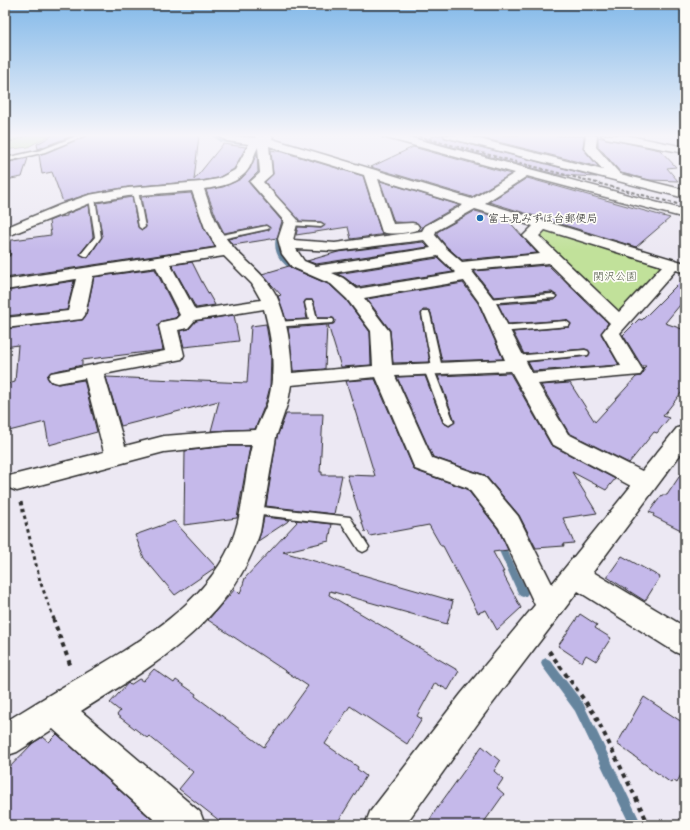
<svg xmlns="http://www.w3.org/2000/svg" width="690" height="830" font-family="Dekko,'Klee One',sans-serif">
  <style>
    .green { fill: #c1e19a; stroke: #768662 }
    .lines { fill: none; stroke-linecap: round; stroke-linejoin: round }
    .stream { fill: #66859e; fill-rule: evenodd }
    .building { fill: #c5b9ea; stroke: #2b2b2b }
    .lane-casing { stroke: #2b2b2b; stroke-width: 3 }
    .street-casing { stroke: #2b2b2b; stroke-width: 3 }
    .path-far2 { stroke: #2b2b2b; stroke-width: 1.5; stroke-dasharray: 2 2; stroke-linecap: butt }
    .path-far1 { stroke: #2b2b2b; stroke-width: 3; stroke-dasharray: 3.5 3.5; stroke-linecap: butt }
    .path { stroke: #2b2b2b; stroke-width: 4; stroke-dasharray: 4.5 4.5; stroke-linecap: butt }
    .lane { fill: #fdfcf7; fill-rule: evenodd }
    .street { fill: #fdfcf7; fill-rule: evenodd }
    .rail { stroke: #2b2b2b; stroke-width: 2; stroke-dasharray: 3.5 2; stroke-linecap: butt }
    .poi-dot { fill: #1f6fb2; stroke: #fdfcf7; stroke-width: 1.5 }
    .labels { text-anchor: middle; stroke-width: 3.5; stroke-linejoin: round; paint-order: stroke }
    .far-poi-label { font-size: 11px; fill: #2b2b2b; stroke: #fdfcf7; text-anchor: start }
    .far-park-label { font-size: 11px; fill: #505847; stroke: #fdfcf7 }
  </style>
  <rect width="100%" height="100%" fill="#ece8f3"/>
  <filter id="ink" filterUnits="userSpaceOnUse"><feTurbulence type="fractalNoise" baseFrequency=".025" numOctaves="2"/><feDisplacementMap in="SourceGraphic" scale="8" xChannelSelector="R" yChannelSelector="G"/><feConvolveMatrix kernelMatrix="1 2 1 2 8 2 1 2 1" color-interpolation-filters="sRGB"/></filter>
  <g filter="url(#ink)">
    <!-- green -->
    <g class="green">
      <path d="M 5,135 L 50,135 L 28,147 L 5,150 Z"/>
      <path d="M 546,228 L 664,265 L 618,315 L 537,237 Z"/>
    </g>
    <g class="lines">
      <!-- stream -->
      <g class="stream">
        <path d="M 211,135 L 216,135 L 223,140 L 243,144 L 241,145 L 221,142 Z"/>
        <path d="M 257,148 L 259,149 L 258,165 L 261,169 L 260,175 L 251,183 L 256,189 L 254,190 L 247,183 L 256,175 L 257,169 L 254,165 L 255,149 Z"/>
        <path d="M 261,199 L 265,199 L 285,222 C 275,247 281,261 305,273 L 305,275 C 300,275 295,272 291,269 C 272,257 272,241 281,222 L 261,201 Z"/>
        <path d="M 315,277 L 329,283 L 337,291 L 336,292 L 332,292 L 325,285 L 313,280 L 313,278 Z"/>
        <path d="M 352,308 L 354,309 L 373,328 L 376,345 L 374,364 L 380,380 L 385,388 L 384,389 L 382,390 C 376,388 368,370 368,363 C 367,352 372,341 367,329 C 365,324 354,316 350,311 L 349,310 Z"/>
        <path d="M 448,476 C 466,482 481,499 490,515 L 491,517 L 490,519 L 487,520 L 484,519 C 475,502 462,491 445,481 L 444,479 L 445,477 Z"/>
        <path d="M 499,539 L 502,540 L 528,593 L 526,596 L 523,597 L 520,596 L 518,593 L 495,542 L 496,540 Z"/>
        <path d="M 546,658 L 550,660 L 583,703 L 642,825 L 630,825 L 575,711 L 542,666 L 541,663 L 542,660 Z"/>
      </g>
    </g>
    <!-- building -->
    <g class="building">
      <path d="M 53,135 L 74,135 L 38,149 L 37,144 Z"/>
      <path d="M 87,135 L 199,135 L 194,180 L 223,144 L 246,147 L 234,169 L 218,178 L 201,181 L 128,187 L 89,194 L 63,202 L 52,172 L 42,174 L 39,155 Z"/>
      <path d="M 436,135 L 443,135 L 445,138 L 597,177 L 559,175 L 426,140 Z"/>
      <path d="M 470,135 L 584,136 L 583,149 L 599,167 Z"/>
      <path d="M 598,137 L 660,150 L 676,167 L 667,168 L 678,181 L 650,180 L 621,173 L 598,146 Z"/>
      <path d="M 413,147 L 511,174 L 472,197 L 371,167 Z"/>
      <path d="M 271,150 L 283,152 L 363,176 L 381,232 L 386,234 L 351,239 L 348,227 L 296,235 L 298,227 L 321,228 L 325,225 L 321,222 L 299,221 L 265,182 L 273,174 Z"/>
      <path d="M 257,153 L 258,172 L 249,181 L 249,183 L 282,221 L 277,238 L 233,245 L 228,239 L 268,230 L 270,228 L 266,225 L 224,233 L 217,219 L 206,190 L 223,187 L 241,179 L 250,169 Z"/>
      <path d="M 28,158 L 22,177 L 5,180 L 5,163 Z"/>
      <path d="M 527,178 L 545,183 L 670,218 L 636,247 L 489,202 Z"/>
      <path d="M 380,181 L 459,205 L 424,225 L 421,230 L 419,230 L 420,226 L 417,223 L 394,222 Z"/>
      <path d="M 191,193 L 204,228 L 215,247 L 5,278 L 5,256 L 10,255 L 10,250 L 5,250 L 5,241 L 51,235 L 49,221 L 59,217 L 67,216 L 67,214 L 89,205 L 93,237 L 80,254 L 88,258 L 102,237 L 97,203 L 132,197 L 138,227 L 143,230 L 146,227 L 141,197 Z"/>
      <path d="M 475,211 L 508,220 L 537,253 L 462,260 L 447,247 L 437,235 L 437,232 Z"/>
      <path d="M 423,242 L 428,247 L 316,264 L 307,261 L 338,252 Z"/>
      <path d="M 438,258 L 453,272 L 357,287 L 344,277 L 337,274 Z"/>
      <path d="M 192,262 L 202,282 L 215,305 L 196,308 L 172,265 Z"/>
      <path d="M 548,265 L 608,323 L 601,334 L 619,365 L 533,371 L 528,362 L 588,356 L 590,352 L 585,349 L 524,354 L 513,332 L 569,327 L 571,324 L 566,320 L 508,324 L 498,304 L 555,300 L 557,296 L 552,292 L 494,297 L 474,271 Z"/>
      <path d="M 289,266 L 291,268 L 330,285 L 346,300 L 370,332 L 371,365 L 341,367 L 328,325 L 333,324 L 335,320 L 333,318 L 318,318 L 314,303 L 312,300 L 306,300 L 304,302 L 307,319 L 286,320 L 278,296 L 281,295 L 262,274 Z"/>
      <path d="M 155,269 L 178,315 L 175,318 L 162,321 L 158,325 L 163,350 L 82,360 L 82,365 L 51,372 L 47,376 L 50,382 L 58,384 L 84,380 L 97,432 L 49,445 L 45,422 L 5,432 L 5,385 L 15,382 L 18,345 L 5,347 L 5,329 L 82,320 L 86,315 L 94,277 Z"/>
      <path d="M 685,277 L 685,299 L 665,323 L 685,330 L 685,388 L 663,416 L 669,418 L 657,433 L 654,432 L 629,463 L 569,433 L 541,385 L 570,383 L 595,422 L 636,377 L 641,376 L 644,371 L 643,369 L 646,366 L 642,366 L 623,335 L 639,319 L 642,320 Z"/>
      <path d="M 74,281 L 67,310 L 5,316 L 5,291 Z"/>
      <path d="M 463,283 L 478,303 L 503,359 L 442,361 L 431,313 L 429,310 L 423,310 L 421,314 L 430,362 L 393,363 L 390,330 L 367,299 Z"/>
      <path d="M 234,315 L 239,341 L 184,347 L 180,331 L 189,329 L 196,321 Z"/>
      <path d="M 266,324 L 271,354 L 270,387 L 266,402 L 255,429 L 211,431 L 219,401 L 121,426 L 106,377 L 247,383 L 251,326 Z"/>
      <path d="M 327,325 L 325,369 L 293,371 L 288,328 Z"/>
      <path d="M 510,373 L 551,445 L 615,479 L 606,490 L 572,472 L 597,513 L 563,518 L 574,543 L 563,544 L 564,546 L 536,548 L 519,515 L 485,475 L 433,457 L 397,377 L 425,376 L 443,423 L 450,426 L 455,421 L 438,376 Z"/>
      <path d="M 375,379 L 414,470 L 467,489 L 498,529 L 508,550 L 493,552 L 504,572 L 502,572 L 521,608 L 497,630 L 486,610 L 478,613 L 443,546 L 441,546 L 429,525 L 370,536 L 368,531 L 365,532 L 347,475 L 375,476 L 346,381 Z"/>
      <path d="M 286,414 L 323,414 L 320,472 L 322,472 L 322,475 L 342,475 L 334,514 L 266,506 L 277,437 Z"/>
      <path d="M 227,446 L 250,446 L 237,518 L 184,525 L 185,451 Z"/>
      <path d="M 685,468 L 685,532 L 653,516 L 654,514 L 649,512 L 662,495 L 667,495 Z"/>
      <path d="M 264,517 L 290,520 L 258,541 L 261,532 Z"/>
      <path d="M 295,520 L 332,524 L 329,541 L 283,552 L 453,601 L 447,624 L 330,591 L 329,595 L 459,671 L 448,690 L 435,683 L 417,716 L 422,719 L 407,744 L 350,706 L 325,744 L 358,767 L 357,769 L 366,776 L 336,825 L 225,825 L 179,789 L 193,772 L 149,736 L 147,738 L 117,715 L 120,711 L 110,703 L 128,683 L 130,685 L 139,679 L 143,681 L 154,669 L 174,683 L 176,680 L 196,694 L 195,696 L 264,747 L 308,686 L 208,620 L 235,589 L 240,594 L 245,578 L 297,522 Z"/>
      <path d="M 174,521 L 216,567 L 175,595 L 144,558 L 135,535 Z"/>
      <path d="M 622,556 L 660,577 L 645,601 L 607,577 Z"/>
      <path d="M 580,614 L 597,625 L 595,628 L 611,638 L 596,661 L 586,655 L 582,662 L 558,646 Z"/>
      <path d="M 644,697 L 685,724 L 685,766 L 677,783 L 673,780 L 671,783 L 617,744 Z"/>
      <path d="M 57,734 L 158,825 L 5,825 L 5,772 L 33,743 L 43,737 L 49,742 Z"/>
      <path d="M 482,746 L 500,761 L 494,771 L 503,779 L 497,788 L 504,794 L 482,825 L 427,825 L 435,811 Z"/>
    </g>
    <g class="lines">
      <!-- lane casing -->
      <g class="lane-casing">
        <g id="lane">
          <path d="M 79,135 L 86,135 L 45,152 L 5,162 L 5,158 L 41,150 Z"/>
          <path d="M 254,135 L 260,135 L 265,140 L 260,141 Z"/>
          <path d="M 135,189 L 138,191 L 145,227 L 142,229 L 139,227 L 132,191 Z"/>
          <path d="M 92,196 L 95,198 L 101,237 L 88,256 L 85,256 L 81,254 L 95,237 L 89,198 Z"/>
          <path d="M 291,222 L 321,223 L 324,225 L 321,227 L 289,225 L 288,224 Z"/>
          <path d="M 266,226 L 269,228 L 268,229 L 217,240 L 214,238 L 217,236 Z"/>
          <rect x="5" y="251" width="4" height="4"/>
          <path d="M 552,294 L 556,296 L 555,298 L 487,303 L 483,301 L 487,299 Z"/>
          <path d="M 306,301 L 312,301 L 313,303 L 317,319 L 333,319 L 334,321 L 333,323 L 273,327 L 272,325 L 276,322 L 309,320 L 305,303 Z"/>
          <path d="M 423,312 L 429,312 L 430,314 L 442,368 L 440,370 L 434,370 L 454,422 L 449,425 L 444,422 L 424,369 L 426,367 L 432,367 L 422,314 Z"/>
          <path d="M 566,321 L 570,324 L 569,326 L 501,332 L 497,329 L 501,326 Z"/>
          <path d="M 585,350 L 588,351 L 589,353 L 588,355 L 514,362 L 509,359 L 514,356 Z"/>
          <path d="M 252,506 L 350,517 L 369,547 L 367,550 L 363,552 L 359,550 L 342,524 L 252,514 L 248,513 L 246,510 L 248,507 Z"/>
        </g>
      </g>
      <!-- street casing -->
      <g class="street-casing">
        <g id="street">
          <path d="M 218,135 L 257,138 L 263,135 L 272,135 L 273,137 L 272,139 L 472,199 L 515,173 L 383,137 L 382,135 L 401,135 L 685,210 L 685,218 L 527,176 L 485,203 L 685,263 L 685,273 L 676,270 L 620,333 L 643,371 L 640,375 L 538,384 L 568,434 L 642,471 L 677,428 L 685,426 L 685,448 L 593,572 L 685,627 L 685,656 L 675,652 L 578,591 L 483,716 L 405,825 L 365,825 L 370,812 L 461,694 L 535,605 L 499,528 L 468,488 L 415,469 L 376,377 L 291,385 L 288,402 L 276,437 L 260,532 C 231,621 156,664 81,711 L 200,812 L 205,825 L 160,825 L 53,729 L 17,752 L 5,756 L 5,722 C 28,708 50,694 73,681 C 130,648 204,607 231,543 C 244,512 244,477 252,445 L 227,445 L 164,452 L 17,491 L 9,488 L 5,482 L 9,476 L 104,452 L 85,378 L 58,383 L 51,381 L 48,377 L 51,373 L 165,351 L 159,326 L 162,322 L 176,319 L 180,315 L 156,267 L 93,276 L 85,315 L 82,319 L 5,328 L 5,318 L 68,311 L 76,279 L 5,290 L 5,280 L 217,248 L 205,228 L 192,191 L 128,196 L 93,202 L 5,237 L 5,228 L 60,205 L 89,195 L 128,188 L 201,182 L 218,179 L 235,170 L 249,144 L 227,141 ZM 269,146 L 364,175 L 382,232 C 392,235 407,233 417,230 L 419,227 L 417,224 L 412,223 L 393,224 L 378,179 L 463,205 L 425,226 L 422,231 L 335,243 L 293,240 L 298,220 L 263,182 L 272,174 ZM 258,147 L 260,173 L 250,182 L 284,221 L 278,239 L 282,254 L 292,267 L 331,284 L 347,299 L 371,331 L 373,366 L 292,373 C 291,348 287,318 276,295 C 266,275 247,263 233,247 C 218,231 211,210 204,189 C 220,187 240,183 249,168 C 253,161 254,154 258,147 ZM 475,209 L 533,226 L 523,236 L 540,254 L 462,262 L 446,248 L 435,235 L 436,231 ZM 545,230 L 662,266 L 619,312 L 539,236 ZM 424,240 L 431,248 L 316,266 L 304,261 L 296,249 L 335,251 ZM 224,256 L 252,284 L 261,300 L 195,310 L 170,264 ZM 438,256 L 456,273 L 357,289 L 343,278 L 332,273 ZM 549,263 L 610,323 L 602,333 L 621,366 L 532,373 L 495,301 L 471,270 ZM 464,281 L 479,302 L 505,360 L 392,365 L 389,331 L 364,298 ZM 264,309 C 272,338 276,369 269,398 C 266,409 260,419 256,430 L 227,431 L 164,436 L 125,446 L 104,374 L 182,359 L 184,355 L 178,330 L 188,328 L 195,320 ZM 511,371 L 552,444 L 631,486 L 552,584 L 518,516 L 484,476 L 432,458 L 395,376 Z"/>
          <path d="M 444,135 L 463,135 L 603,170 L 584,148 L 586,135 L 597,135 L 596,147 L 620,174 L 685,190 L 685,198 L 445,137 Z"/>
          <path d="M 601,135 L 625,135 L 685,147 L 685,153 L 606,138 Z"/>
        </g>
      </g>
      <!-- path-far2 -->
      <g class="path-far2">
        <path d="M 5,136 L 13,135"/>
        <path d="M 7,143 L 29,135"/>
      </g>
      <!-- path-far1 -->
      <path class="path-far1" d="M 21,502 L 40,581 L 54,619"/>
      <!-- path -->
      <g class="path">
        <path d="M 53,618 L 71,667"/>
        <path d="M 549,651 L 595,715 L 649,825"/>
      </g>
      <!-- lane -->
      <use href="#lane" class="lane"/>
      <!-- street -->
      <use href="#street" class="street"/>
      <!-- rail -->
      <path class="rail" d="M 413,135 L 685,206"/>
    </g>
  </g>
  <!-- sky -->
  <linearGradient id="sky" x2="0" y2="1"><stop stop-color="#83b9e9"/><stop offset="0.54" stop-color="#f6f5fa"/><stop offset="1" stop-color="#f6f5fa" stop-opacity="0"/></linearGradient>
  <rect width="690" height="251" fill="url(#sky)"/>
  <!-- markers -->
  <circle class="poi-dot" cx="480" cy="218" r="4"/>
  <g class="labels">
    <!-- far-poi labels -->
    <g class="far-poi-label">
      <text x="488" y="222">富士見みずほ台郵便局</text>
    </g>
    <!-- far-park labels -->
    <g class="far-park-label">
      <text x="615" y="280">関沢公園</text>
    </g>
  </g>
  <!-- margin -->
  <rect width="690" height="830" fill="none" stroke="#fdfcf7" stroke-width="20"/>
  <rect x="10" y="10" width="670" height="810" fill="none" stroke="#2b2b2b" stroke-width="1.5" filter="url(#ink)"/>
</svg>
